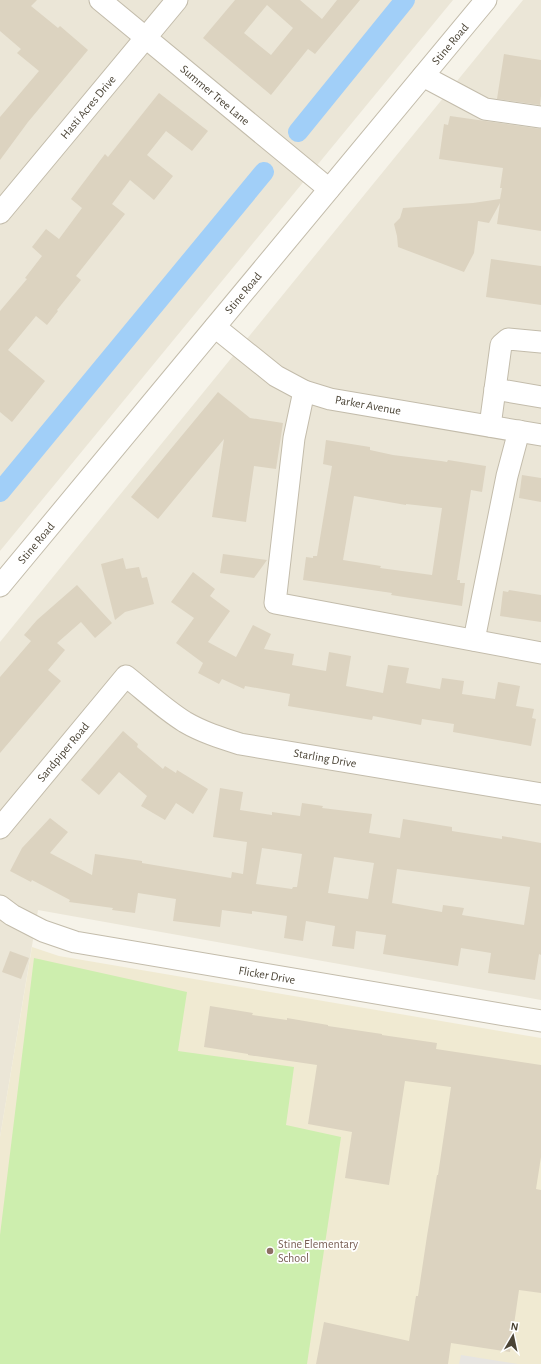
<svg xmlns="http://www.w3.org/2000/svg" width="541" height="1364" font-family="'Alegreya Sans',sans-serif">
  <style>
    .residential { fill: #ebe6d7 }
    .education { fill: #f0ead2 }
    .green { fill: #cdeeae }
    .parking { fill: #e7e5e1 }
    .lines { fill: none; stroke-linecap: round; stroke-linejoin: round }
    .canal { stroke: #a1cff8; stroke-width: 20 }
    .building { fill: #dcd3c0; fill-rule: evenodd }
    .minor-casing { stroke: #c3bcab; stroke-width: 23 }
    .minor { stroke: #fff; stroke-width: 21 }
    .education-dot { fill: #8d6e63; stroke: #fff; stroke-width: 1.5 }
    .labels { text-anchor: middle; stroke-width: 3.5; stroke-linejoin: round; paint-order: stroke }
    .street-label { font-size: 12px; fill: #4b4436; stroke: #fff }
    .education-label { font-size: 12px; fill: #785e54; stroke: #fff; text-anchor: start }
  </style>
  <rect width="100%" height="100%" fill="#f6f3e9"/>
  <!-- residential -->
  <g class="residential">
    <path d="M 0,0 L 453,0 L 0,551 Z"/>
    <path d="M 523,0 L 541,0 L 541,1000 L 38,910 L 0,1137 L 0,642 Z"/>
  </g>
  <!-- education -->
  <path class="education" d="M 32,947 L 59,956 L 541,1038 L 541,1364 L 0,1364 L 0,1137 Z"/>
  <!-- green -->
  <path class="green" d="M 34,958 L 187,992 L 178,1051 L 294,1067 L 286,1125 L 341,1137 L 307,1364 L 0,1364 L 0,1235 Z"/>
  <!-- parking -->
  <path class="parking" d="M 461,1355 L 518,1364 L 459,1364 Z"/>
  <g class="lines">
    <!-- canal -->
    <g class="canal">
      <path d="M 298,132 L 405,0"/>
      <path d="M 0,492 L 264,172"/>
    </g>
  </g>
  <!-- building -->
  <g class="building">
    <path d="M 0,0 L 37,0 L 31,6 L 58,28 L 60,26 L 88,50 L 28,122 L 0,160 L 0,117 L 39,71 L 17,53 L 21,49 L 0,31 Z"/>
    <path d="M 235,0 L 300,0 L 322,19 L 337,0 L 360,0 L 315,54 L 308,49 L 271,95 L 203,38 ZM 267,5 L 293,28 L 271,55 L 244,33 Z"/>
    <path d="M 504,54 L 541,60 L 541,96 L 540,105 L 497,99 Z"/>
    <path d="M 159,93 L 208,131 L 192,151 L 166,131 L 147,155 L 173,176 L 154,200 L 130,180 L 112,204 L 125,214 L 76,276 L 81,280 L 57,310 L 58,311 L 47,325 L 36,316 L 8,350 L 45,381 L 12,422 L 0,412 L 0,311 L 27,279 L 25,278 L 42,256 L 32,247 L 46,229 L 59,239 L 82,208 L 71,199 L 105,154 L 108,157 Z"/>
    <path d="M 450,116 L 541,129 L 541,231 L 497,224 L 500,203 L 489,223 L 478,221 L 474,253 L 464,272 L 398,247 L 397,236 L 394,224 L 400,218 L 403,208 L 473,203 L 500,199 L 502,188 L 500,188 L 503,168 L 439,159 L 444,124 L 448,125 Z"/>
    <path d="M 491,259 L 541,266 L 541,305 L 486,297 Z"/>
    <path d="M 218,392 L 250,418 L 283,423 L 276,469 L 254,466 L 246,522 L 212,517 L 224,439 L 158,519 L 131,497 Z"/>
    <path d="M 326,440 L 370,447 L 370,450 L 393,455 L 441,461 L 447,462 L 448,460 L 486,466 L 482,492 L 471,490 L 457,580 L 460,580 L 460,583 L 465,583 L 462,606 L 391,595 L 392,593 L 303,580 L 306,557 L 313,558 L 313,556 L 317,556 L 332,466 L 323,464 ZM 354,496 L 406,505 L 406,504 L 442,508 L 432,575 L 380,568 L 381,566 L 343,560 Z"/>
    <path d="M 522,475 L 541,478 L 541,502 L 519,498 Z"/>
    <path d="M 223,554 L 267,560 L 254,578 L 220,573 Z"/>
    <path d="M 123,558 L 126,569 L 139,567 L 142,578 L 147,577 L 154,604 L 125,612 L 115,620 L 101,564 Z"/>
    <path d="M 193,572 L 215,589 L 210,596 L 230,611 L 208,642 L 236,657 L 253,625 L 271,634 L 264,649 L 294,654 L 292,665 L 326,671 L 329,652 L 351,656 L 346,686 L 383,693 L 388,665 L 409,668 L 406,683 L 440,689 L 442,678 L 464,681 L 462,694 L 495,699 L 498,682 L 520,686 L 516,706 L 534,709 L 532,718 L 536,719 L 531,746 L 453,732 L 454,724 L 422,719 L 421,725 L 373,716 L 372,720 L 288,706 L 290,694 L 245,686 L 244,689 L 222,679 L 219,684 L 198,673 L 203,663 L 176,643 L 194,618 L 171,602 Z"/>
    <path d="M 77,585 L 112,623 L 95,638 L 81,622 L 57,643 L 65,650 L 48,670 L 61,681 L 0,753 L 0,677 L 31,641 L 24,635 L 37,620 Z"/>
    <path d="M 509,590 L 541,595 L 541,622 L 500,616 L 503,591 L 508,592 Z"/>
    <path d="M 123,731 L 138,744 L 137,747 L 163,769 L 165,766 L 176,773 L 177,770 L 208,789 L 193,814 L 176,803 L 165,820 L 141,806 L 147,796 L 119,772 L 99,795 L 81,780 Z"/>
    <path d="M 220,788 L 243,792 L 240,810 L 272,815 L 272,812 L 300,816 L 302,803 L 323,806 L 322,808 L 372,814 L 369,833 L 400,838 L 403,819 L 452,827 L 452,831 L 502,839 L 502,836 L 541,843 L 541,955 L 539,954 L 535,980 L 488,973 L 491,953 L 461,948 L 458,966 L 383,954 L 386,935 L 356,931 L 354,949 L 332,946 L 335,926 L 306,921 L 303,941 L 284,938 L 287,916 L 252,911 L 252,914 L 222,910 L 220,927 L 173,921 L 176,899 L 138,893 L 135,913 L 112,910 L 113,908 L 69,902 L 70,900 L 32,880 L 31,882 L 10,871 L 22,848 L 50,818 L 68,832 L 50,853 L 92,875 L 95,854 L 142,861 L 142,863 L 231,878 L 232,872 L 243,874 L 247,842 L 213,837 ZM 262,848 L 302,854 L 297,887 L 293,887 L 292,889 L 256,884 ZM 334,857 L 374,863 L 368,899 L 328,893 ZM 397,869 L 530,887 L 524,925 L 462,915 L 464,908 L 443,905 L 442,912 L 392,903 Z"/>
    <path d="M 10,951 L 29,958 L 21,979 L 2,972 Z"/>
    <path d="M 210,1006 L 253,1013 L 252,1015 L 287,1020 L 287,1018 L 328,1025 L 328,1026 L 382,1034 L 382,1035 L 437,1043 L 436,1049 L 541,1065 L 541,1157 L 536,1189 L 541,1190 L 541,1293 L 519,1290 L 510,1352 L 451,1343 L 448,1364 L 316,1364 L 324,1322 L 409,1341 L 416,1296 L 418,1296 L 427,1236 L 437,1175 L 438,1175 L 451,1087 L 405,1081 L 389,1185 L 345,1178 L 352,1132 L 308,1124 L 317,1065 L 248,1055 L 248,1054 L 204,1047 Z"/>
  </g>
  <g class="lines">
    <!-- minor casing -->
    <g class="minor-casing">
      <g id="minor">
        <path d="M 100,0 L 329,189"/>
        <path d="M 423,76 L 485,109 L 541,117"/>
        <path d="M 0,213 L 177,0"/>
        <path d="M 215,327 L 276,376 L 304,391 L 330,399 L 541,435"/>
        <path d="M 495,389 L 541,397"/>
        <path d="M 304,391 L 294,438 L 275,603 L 541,653"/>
        <path d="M 490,426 L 501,345 L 508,339 L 541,342"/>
        <path d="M 0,586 L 486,0"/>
        <path d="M 474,640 L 507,476 L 519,431"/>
        <path d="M 0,828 L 126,676 C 145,691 164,709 185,722 C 202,732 221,738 240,744 L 541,794"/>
        <path d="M 0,906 L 12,915 L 43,931 L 75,942 L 541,1021"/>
      </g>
    </g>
    <!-- minor -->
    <use href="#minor" class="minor"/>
  </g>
  <!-- markers -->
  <circle class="education-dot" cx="270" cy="1251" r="4"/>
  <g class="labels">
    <!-- street labels -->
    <g class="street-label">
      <text transform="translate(450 44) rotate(-50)" y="4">Stine Road</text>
      <text transform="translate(215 95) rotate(40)" y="4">Summer Tree Lane</text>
      <text transform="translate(88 107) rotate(-50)" y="4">Hasti Acres Drive</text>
      <text transform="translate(243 293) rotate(-50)" y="4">Stine Road</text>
      <text transform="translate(368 405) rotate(10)" y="4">Parker Avenue</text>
      <text transform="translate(36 543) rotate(-50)" y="4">Stine Road</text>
      <text transform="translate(63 752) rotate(-50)" y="4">Sandpiper Road</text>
      <text transform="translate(325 758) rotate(10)" y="4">Starling Drive</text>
      <text transform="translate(267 975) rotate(10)" y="4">Flicker Drive</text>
    </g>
    <!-- education labels -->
    <g class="education-label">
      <text x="278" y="1248">Stine Elementary<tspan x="278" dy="14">School</tspan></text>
    </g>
  </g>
  <!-- north arrow -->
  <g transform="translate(513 1336) rotate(9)" stroke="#ffffff" stroke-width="3" paint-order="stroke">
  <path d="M0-3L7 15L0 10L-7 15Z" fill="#4b4436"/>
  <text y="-6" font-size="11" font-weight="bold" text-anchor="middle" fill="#4b4436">N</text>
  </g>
</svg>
